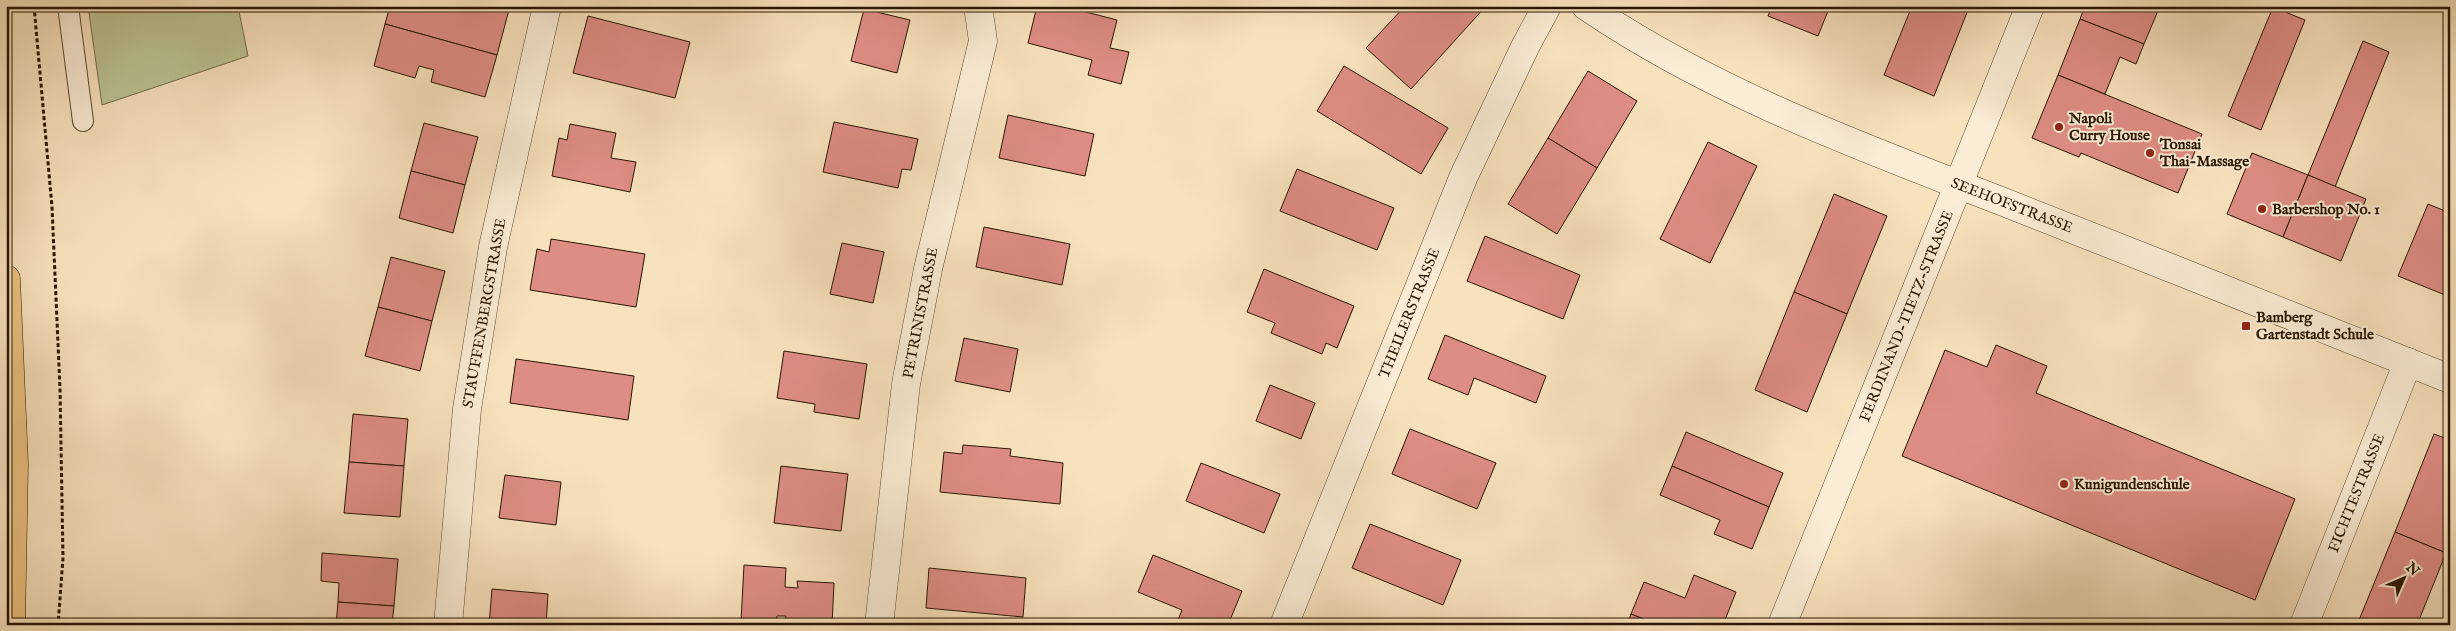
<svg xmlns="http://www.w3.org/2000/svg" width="2456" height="631" font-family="'IM FELL English',serif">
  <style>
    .green { fill: #bcc393; stroke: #726c4a }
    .building { fill: #de8d84; stroke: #291600 }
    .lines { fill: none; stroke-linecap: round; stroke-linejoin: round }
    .service-casing { stroke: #5d4930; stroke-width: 22 }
    .minor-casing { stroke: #5d4930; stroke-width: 29 }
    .primary-casing { stroke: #291600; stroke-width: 29 }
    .path { stroke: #291600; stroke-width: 3; stroke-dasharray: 4 2.5; stroke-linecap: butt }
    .service { stroke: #faecd5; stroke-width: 20 }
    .minor { stroke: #faecd5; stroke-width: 28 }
    .primary { stroke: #ecc17f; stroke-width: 28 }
    .poi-dot { fill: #8f2418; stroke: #faecd5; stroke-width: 2 }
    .labels { text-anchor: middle; stroke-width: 4; stroke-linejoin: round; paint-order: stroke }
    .poi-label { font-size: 15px; font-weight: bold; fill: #291600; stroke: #faecd5; text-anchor: start }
    .street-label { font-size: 15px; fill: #291600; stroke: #faecd5 }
  </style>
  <rect width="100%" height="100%" fill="#f8e2be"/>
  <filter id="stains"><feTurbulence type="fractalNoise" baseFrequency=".004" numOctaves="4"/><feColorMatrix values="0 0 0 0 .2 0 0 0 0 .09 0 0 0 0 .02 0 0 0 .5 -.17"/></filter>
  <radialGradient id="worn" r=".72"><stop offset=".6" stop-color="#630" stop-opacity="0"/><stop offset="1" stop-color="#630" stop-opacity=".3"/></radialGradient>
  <!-- green -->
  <path class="green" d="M 88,6 L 238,6 L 248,56 L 102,105 Z"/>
  <!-- building -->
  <g class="building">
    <path d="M 390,6 L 462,7 L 510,6 L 497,55 L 385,24 Z"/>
    <path d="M 1037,6 L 1063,6 L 1117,20 L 1110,48 L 1129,52 L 1121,84 L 1088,75 L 1092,60 L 1028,43 Z"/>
    <path d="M 1405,6 L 1486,6 L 1411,89 L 1366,48 Z"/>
    <path d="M 1772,6 L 1830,6 L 1818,36 L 1768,16 Z"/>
    <path d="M 1912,6 L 1959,6 L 1968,10 L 1934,96 L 1884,75 Z"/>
    <path d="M 2085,6 L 2160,6 L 2144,44 L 2080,19 Z"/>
    <path d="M 2273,7 L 2305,20 L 2261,130 L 2228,116 Z"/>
    <path d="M 864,9 L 910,20 L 897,73 L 851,61 Z"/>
    <path d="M 588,16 L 690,42 L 675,98 L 573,73 Z"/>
    <path d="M 2080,19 L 2144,44 L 2136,64 L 2120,57 L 2105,94 L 2058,75 Z"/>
    <path d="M 385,24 L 497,55 L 485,97 L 431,82 L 434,70 L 419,66 L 415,78 L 374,66 Z"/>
    <path d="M 2363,41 L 2389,52 L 2335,187 L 2308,175 Z"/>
    <path d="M 1344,66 L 1448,128 L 1421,174 L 1317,111 Z"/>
    <path d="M 1588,71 L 1637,101 L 1597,168 L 1548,138 Z"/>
    <path d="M 2058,75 L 2202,134 L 2178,193 L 2081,153 L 2079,157 L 2032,138 Z"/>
    <path d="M 1008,115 L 1094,134 L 1085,176 L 999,158 Z"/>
    <path d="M 834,122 L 918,139 L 911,170 L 902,169 L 898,188 L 823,172 Z"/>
    <path d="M 424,123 L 478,137 L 465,185 L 411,171 Z"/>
    <path d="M 570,124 L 616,133 L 611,158 L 636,162 L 630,192 L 552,176 L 559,138 L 567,140 Z"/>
    <path d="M 1548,138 L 1597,168 L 1557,234 L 1508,204 Z"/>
    <path d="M 1708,142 L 1757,166 L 1710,263 L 1660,239 Z"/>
    <path d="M 2252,153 L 2308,175 L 2283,237 L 2227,214 Z"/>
    <path d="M 1297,169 L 1394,208 L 1377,250 L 1280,211 Z"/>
    <path d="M 411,171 L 465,185 L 453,233 L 399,218 Z"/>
    <path d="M 2308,175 L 2366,199 L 2341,261 L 2283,237 Z"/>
    <path d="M 1834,194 L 1887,216 L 1847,314 L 1794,292 Z"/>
    <path d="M 2428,204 L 2450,213 L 2450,297 L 2398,276 Z"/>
    <path d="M 984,227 L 1070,244 L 1062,285 L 976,267 Z"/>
    <path d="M 1485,236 L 1580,275 L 1563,319 L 1467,281 Z"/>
    <path d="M 551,239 L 645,254 L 636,307 L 530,290 L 537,249 L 549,252 Z"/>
    <path d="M 842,243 L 884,252 L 873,303 L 830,294 Z"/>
    <path d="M 391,257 L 445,271 L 432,321 L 378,307 Z"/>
    <path d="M 1264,269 L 1354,306 L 1337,348 L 1326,343 L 1322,354 L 1271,333 L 1275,323 L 1247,312 Z"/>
    <path d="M 1794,292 L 1847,314 L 1807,412 L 1755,390 Z"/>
    <path d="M 378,307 L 432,321 L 420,371 L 365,356 Z"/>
    <path d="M 1445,335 L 1546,376 L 1536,403 L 1474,378 L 1468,395 L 1428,379 Z"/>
    <path d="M 964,338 L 1018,349 L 1010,392 L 955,381 Z"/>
    <path d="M 1996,345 L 2047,366 L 2036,393 L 2295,499 L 2255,600 L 1902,456 L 1945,350 L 1987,367 Z"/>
    <path d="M 784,351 L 867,364 L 859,419 L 814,412 L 815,404 L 777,398 Z"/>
    <path d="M 516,359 L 634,376 L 628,420 L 510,403 Z"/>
    <path d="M 1270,385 L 1315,403 L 1301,439 L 1256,421 Z"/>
    <path d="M 353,414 L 408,419 L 404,466 L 349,462 Z"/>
    <path d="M 1410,429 L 1496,463 L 1477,509 L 1392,474 Z"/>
    <path d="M 1686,432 L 1783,473 L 1769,507 L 1672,466 Z"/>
    <path d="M 2434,434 L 2450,440 L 2450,544 L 2446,553 L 2395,532 Z"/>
    <path d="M 963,445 L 1011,449 L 1010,456 L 1063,463 L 1060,504 L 940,492 L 944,452 L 962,454 Z"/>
    <path d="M 349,462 L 404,466 L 400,517 L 344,513 Z"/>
    <path d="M 1201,463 L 1280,494 L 1264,533 L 1186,501 Z"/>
    <path d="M 781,466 L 848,474 L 841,531 L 774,523 Z"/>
    <path d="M 1672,466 L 1769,507 L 1752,549 L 1714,534 L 1720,520 L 1660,495 Z"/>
    <path d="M 505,475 L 561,482 L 556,525 L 499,518 Z"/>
    <path d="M 1370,524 L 1461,560 L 1443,605 L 1352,568 Z"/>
    <path d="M 2395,532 L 2446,553 L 2417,625 L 2357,625 Z"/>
    <path d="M 322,553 L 398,559 L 394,606 L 338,602 L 339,583 L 321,581 Z"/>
    <path d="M 1153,555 L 1242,591 L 1228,625 L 1176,625 L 1182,610 L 1138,592 Z"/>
    <path d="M 744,565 L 786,568 L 785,587 L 798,588 L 797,581 L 834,583 L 832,625 L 785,625 L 786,616 L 777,616 L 776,623 L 741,621 Z"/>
    <path d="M 929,568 L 1026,578 L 1023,617 L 926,608 Z"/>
    <path d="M 1694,575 L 1736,592 L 1723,625 L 1658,625 L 1631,614 L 1644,582 L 1685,598 Z"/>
    <path d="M 492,589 L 548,594 L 546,625 L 489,625 Z"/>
    <path d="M 338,602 L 394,606 L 392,625 L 336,625 Z"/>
    <path d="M 1631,614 L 1658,625 L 1627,625 Z"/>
  </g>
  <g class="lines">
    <!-- service casing -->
    <g class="service-casing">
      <path id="service" d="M 68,6 L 83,121"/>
    </g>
    <!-- minor casing -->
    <g class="minor-casing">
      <g id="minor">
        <path d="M 1586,6 C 1712,92 1859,146 2001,201 C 2151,260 2300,319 2450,379"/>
        <path d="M 448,625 L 467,409 L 493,247 L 547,6"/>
        <path d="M 879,625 L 906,384 L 928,269 L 983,41 L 978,6"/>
        <path d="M 1284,625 L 1463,178 L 1525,47 L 1547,6"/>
        <path d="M 1782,625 L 2030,6"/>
        <path d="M 2304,625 L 2408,362"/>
      </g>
    </g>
    <!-- primary casing -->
    <g class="primary-casing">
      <path id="primary" d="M 6,279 L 14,464 L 11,625"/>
    </g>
    <!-- path -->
    <path class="path" d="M 34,6 L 52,207 L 60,389 L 63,558 L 58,625"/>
    <!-- service -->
    <use href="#service" class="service"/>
    <!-- minor -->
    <use href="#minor" class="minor"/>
    <!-- primary -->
    <use href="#primary" class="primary"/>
  </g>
  <!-- markers -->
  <g class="poi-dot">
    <circle cx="2059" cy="127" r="5"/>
    <circle cx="2150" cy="153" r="5"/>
    <circle cx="2262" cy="209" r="5"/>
    <rect x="2241" y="321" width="10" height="10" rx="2.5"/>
    <circle cx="2064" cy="484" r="5"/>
  </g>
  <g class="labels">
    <!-- poi labels -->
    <g class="poi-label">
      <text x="2069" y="123">Napoli<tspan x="2069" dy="17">Curry House</tspan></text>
      <text x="2160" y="149">Tonsai<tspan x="2160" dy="17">Thai-Massage</tspan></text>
      <text x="2272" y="214">Barbershop No. 1</text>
      <text x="2256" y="322">Bamberg<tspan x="2256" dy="17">Gartenstadt Schule</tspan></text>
      <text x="2074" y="489">Kunigundenschule</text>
    </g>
    <!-- street labels -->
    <g class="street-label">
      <text transform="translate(2012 205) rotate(21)" y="5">SEEHOFSTRASSE</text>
      <text transform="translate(484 313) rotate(-80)" y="5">STAUFFENBERGSTRASSE</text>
      <text transform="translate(920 313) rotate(-79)" y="5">PETRINISTRASSE</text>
      <text transform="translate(1409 313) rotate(-68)" y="5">THEILERSTRASSE</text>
      <text transform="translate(1906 316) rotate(-68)" y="5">FERDINAND-TIETZ-STRASSE</text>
      <text transform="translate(2356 493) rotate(-68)" y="5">FICHTESTRASSE</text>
    </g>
  </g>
  <!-- margin -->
  <rect width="2456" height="631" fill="none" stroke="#f8e2be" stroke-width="25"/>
  <rect x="8" y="8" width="2441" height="616" fill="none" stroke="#291600" stroke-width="2.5"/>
  <rect x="12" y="12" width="2431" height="606" fill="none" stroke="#291600"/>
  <!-- north arrow -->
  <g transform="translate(2404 578) rotate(45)" stroke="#faecd5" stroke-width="4" paint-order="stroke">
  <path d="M0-4L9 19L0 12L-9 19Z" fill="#291600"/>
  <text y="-8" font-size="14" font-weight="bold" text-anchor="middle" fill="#291600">N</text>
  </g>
  <rect width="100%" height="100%" filter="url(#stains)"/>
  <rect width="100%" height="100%" fill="url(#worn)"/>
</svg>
